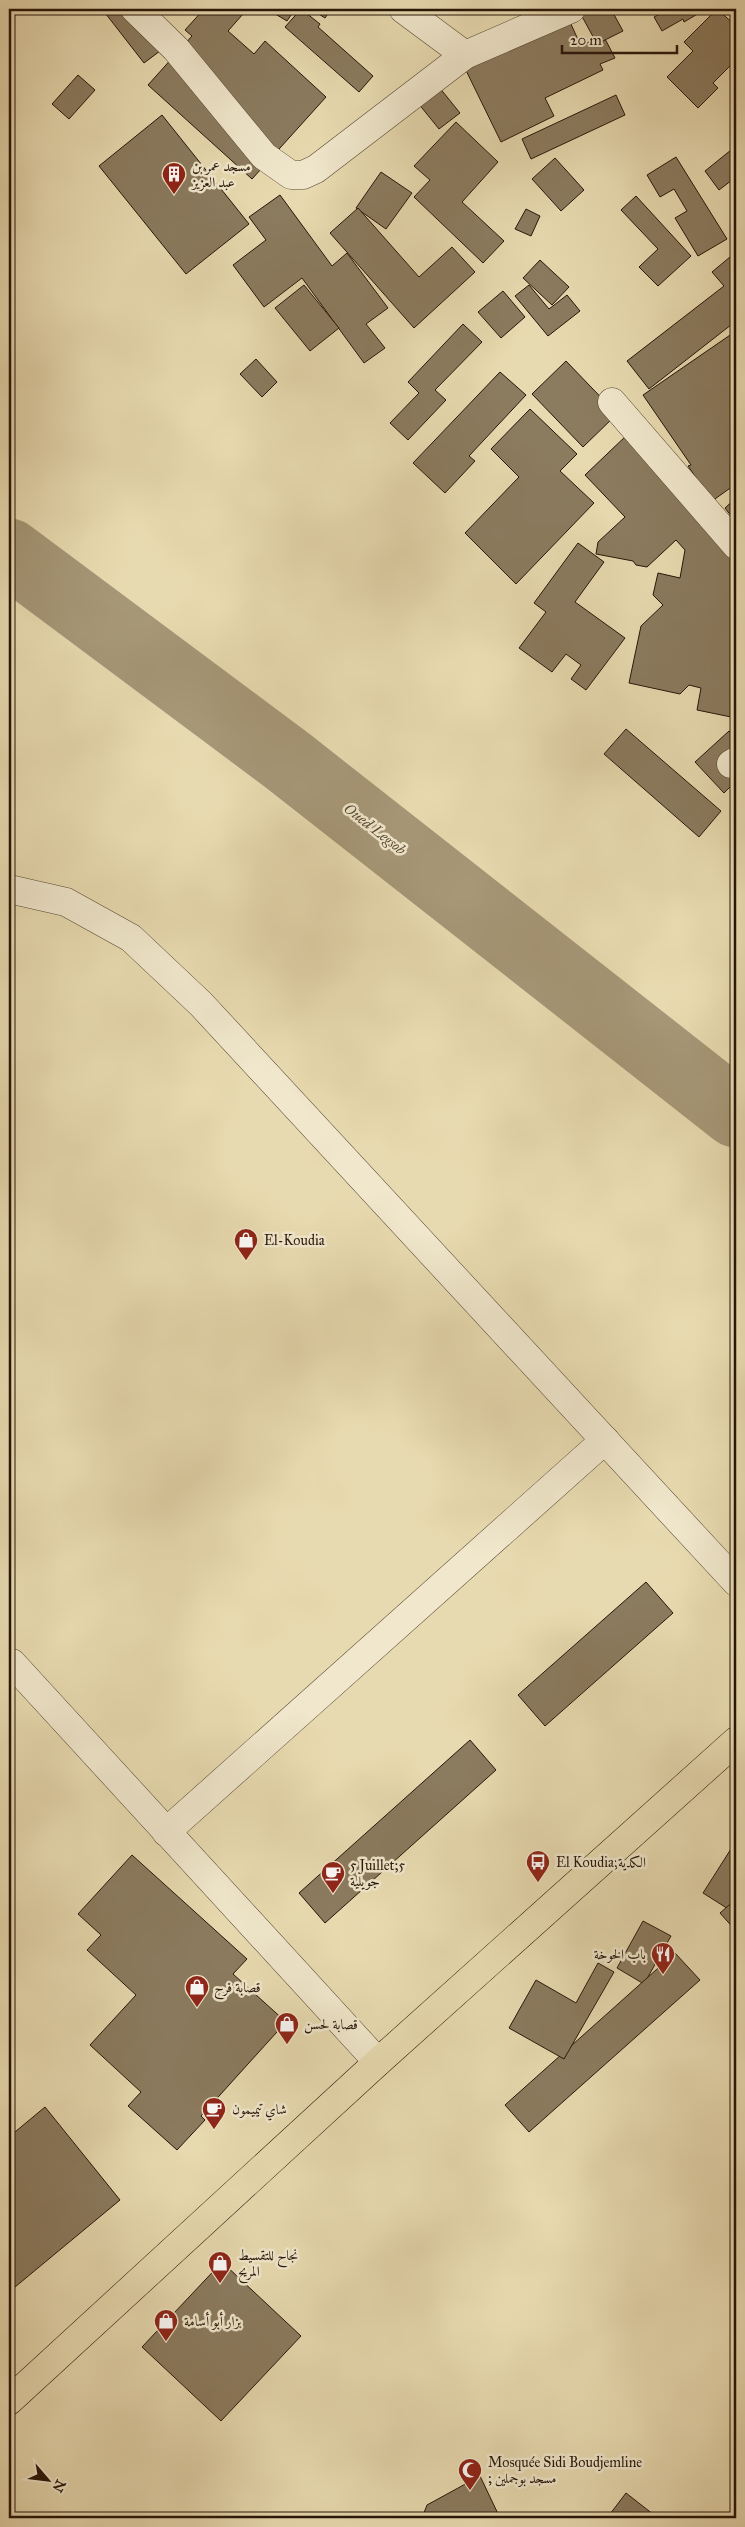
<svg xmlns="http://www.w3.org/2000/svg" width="745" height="2527" font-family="'IM FELL Great Primer',Amiri,serif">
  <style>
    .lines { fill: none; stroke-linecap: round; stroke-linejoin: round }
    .river { stroke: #a69777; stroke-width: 69 }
    .building { fill: #8b7b5f; stroke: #261508 }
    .minor-casing { stroke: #564632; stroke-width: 29 }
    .major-casing { stroke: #261508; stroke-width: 29 }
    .minor { stroke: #f0e7cc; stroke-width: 28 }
    .major { stroke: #e8dab0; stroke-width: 28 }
    .labels { text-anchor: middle; stroke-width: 5; stroke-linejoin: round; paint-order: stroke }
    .poi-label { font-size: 14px; fill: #261508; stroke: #f0e7cc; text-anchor: start }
    .water-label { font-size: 15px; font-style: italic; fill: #594934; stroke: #f0e7cc }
  </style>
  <rect width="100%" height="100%" fill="#e8dab0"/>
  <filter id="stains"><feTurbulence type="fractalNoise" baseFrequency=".004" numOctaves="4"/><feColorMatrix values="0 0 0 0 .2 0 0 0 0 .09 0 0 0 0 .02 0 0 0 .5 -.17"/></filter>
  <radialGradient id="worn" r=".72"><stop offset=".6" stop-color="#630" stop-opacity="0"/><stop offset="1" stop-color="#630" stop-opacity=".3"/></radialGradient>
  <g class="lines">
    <!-- river -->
    <path class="river" d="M 9,553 L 288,761 L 736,1113"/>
  </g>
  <!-- building -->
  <g class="building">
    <path d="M 102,9 L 146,9 L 172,42 L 144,63 Z"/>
    <path d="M 204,9 L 237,9 L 243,14 L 228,31 L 254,54 L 265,41 L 326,97 L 252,179 L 148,85 L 192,36 L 185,30 Z"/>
    <path d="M 267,9 L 295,9 L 287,21 Z"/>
    <path d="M 301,9 L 320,24 L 318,27 L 373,76 L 359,92 L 285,27 Z"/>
    <path d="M 311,9 L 331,9 L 325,18 Z"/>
    <path d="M 535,9 L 564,9 L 581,46 L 603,35 L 615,58 L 600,64 L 603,70 L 545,98 L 554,116 L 501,142 L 455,48 Z"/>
    <path d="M 578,9 L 611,9 L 623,31 L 597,44 Z"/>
    <path d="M 669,9 L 706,9 L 684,22 L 683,19 L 662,31 L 654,17 Z"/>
    <path d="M 717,9 L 736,26 L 732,30 L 736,34 L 736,60 L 713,83 L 718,88 L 698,108 L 667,77 L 693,51 L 684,42 Z"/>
    <path d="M 426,71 L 460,113 L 439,129 L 405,87 Z"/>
    <path d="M 78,75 L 95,90 L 69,119 L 52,104 Z"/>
    <path d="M 616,95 L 625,115 L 531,159 L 522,139 Z"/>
    <path d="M 162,115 L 249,224 L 186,274 L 99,166 Z"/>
    <path d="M 456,122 L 498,162 L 462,202 L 504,241 L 483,263 L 414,197 L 430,180 L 414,166 Z"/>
    <path d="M 736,146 L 736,177 L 719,190 L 705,171 Z"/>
    <path d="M 676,157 L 727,239 L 698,256 L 675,218 L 687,211 L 674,189 L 660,197 L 647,175 Z"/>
    <path d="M 555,158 L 584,190 L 561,211 L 532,179 Z"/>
    <path d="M 381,172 L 412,193 L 386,229 L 356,208 Z"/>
    <path d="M 280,195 L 332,266 L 347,253 L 388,308 L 366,324 L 385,348 L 364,363 L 302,278 L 264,307 L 233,265 L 266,240 L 249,217 Z"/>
    <path d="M 636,196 L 691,256 L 658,286 L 639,267 L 658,249 L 621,210 Z"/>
    <path d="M 358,208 L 419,277 L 452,247 L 475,272 L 414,328 L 330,233 Z"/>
    <path d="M 526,209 L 540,216 L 531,236 L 515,229 Z"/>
    <path d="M 736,252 L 736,321 L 649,389 L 627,361 L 724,286 L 712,272 Z"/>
    <path d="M 540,260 L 569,287 L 552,305 L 523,278 Z"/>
    <path d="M 304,285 L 339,328 L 310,351 L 275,308 Z"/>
    <path d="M 529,285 L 549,309 L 567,295 L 580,311 L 548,336 L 515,296 Z"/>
    <path d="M 503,291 L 525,317 L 501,338 L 478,312 Z"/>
    <path d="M 463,324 L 482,342 L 435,390 L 446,400 L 408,440 L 390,423 L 419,393 L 408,382 Z"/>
    <path d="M 736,331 L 736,484 L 712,501 L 688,466 L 691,465 L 643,395 Z"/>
    <path d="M 256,359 L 277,382 L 262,397 L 240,374 Z"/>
    <path d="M 566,361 L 617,414 L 583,447 L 532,394 Z"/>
    <path d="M 500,372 L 526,395 L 469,456 L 475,461 L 445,493 L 413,463 Z"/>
    <path d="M 530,409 L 577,454 L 560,471 L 594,503 L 516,584 L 465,533 L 519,477 L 491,449 Z"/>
    <path d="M 628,434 L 736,561 L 736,718 L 697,710 L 701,688 L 689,685 L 680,694 L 629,683 L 641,626 L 663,605 L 653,595 L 658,573 L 680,578 L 685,550 L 676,540 L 647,567 L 636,565 L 633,561 L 596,554 L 598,542 L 625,517 L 585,475 Z"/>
    <path d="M 736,498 L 736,522 L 725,508 Z"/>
    <path d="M 578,543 L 604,562 L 575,602 L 625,638 L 586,690 L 571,679 L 581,665 L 566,654 L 552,672 L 519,648 L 546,612 L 534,603 Z"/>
    <path d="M 626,729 L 721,811 L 699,837 L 604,754 Z"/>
    <path d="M 729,731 L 736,739 L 736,781 L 724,793 L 695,762 Z"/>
    <path d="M 646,1582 L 673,1613 L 545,1726 L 518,1695 Z"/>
    <path d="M 470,1740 L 496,1770 L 325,1923 L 299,1893 Z"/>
    <path d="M 736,1841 L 736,1907 L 733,1912 L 703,1893 Z"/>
    <path d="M 132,1855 L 247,1959 L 233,1974 L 286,2022 L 201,2116 L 205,2120 L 177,2150 L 128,2106 L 141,2092 L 90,2045 L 136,1995 L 87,1950 L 101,1935 L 78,1914 Z"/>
    <path d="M 736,1899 L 736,1931 L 720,1913 Z"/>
    <path d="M 643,1921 L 671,1936 L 644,1984 L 617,1968 Z"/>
    <path d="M 675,1953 L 700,1980 L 529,2132 L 505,2105 Z"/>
    <path d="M 598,1963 L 614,1972 L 564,2059 L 509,2028 L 536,1980 L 576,2003 Z"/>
    <path d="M 45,2107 L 120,2200 L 9,2292 L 9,2137 Z"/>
    <path d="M 222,2262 L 301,2336 L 221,2421 L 142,2347 Z"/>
    <path d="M 480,2476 L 500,2518 L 422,2518 L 427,2505 Z"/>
    <path d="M 626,2493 L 658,2518 L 607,2518 Z"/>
  </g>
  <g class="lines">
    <!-- minor casing -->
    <g class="minor-casing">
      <g id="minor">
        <path d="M 135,9 L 176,49 L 264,156 L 291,175 L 303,175 L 316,169 L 465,55 L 571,9"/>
        <path d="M 403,9 L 465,55"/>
        <path d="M 612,402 L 736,545"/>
        <path d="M 731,764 L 736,761"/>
        <path d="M 9,889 L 66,902 L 131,938 L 201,1004 L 736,1582"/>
        <path d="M 12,1663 L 378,2062"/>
        <path d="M 166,1832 L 605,1440"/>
      </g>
    </g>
    <!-- major casing -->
    <g class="major-casing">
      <path id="major" d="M 9,2401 L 378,2062 L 736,1741"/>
    </g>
    <!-- minor -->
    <use href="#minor" class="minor"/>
    <!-- major -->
    <use href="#major" class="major"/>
  </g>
  <!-- icons -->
  <defs>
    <g id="building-pin" transform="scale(1.25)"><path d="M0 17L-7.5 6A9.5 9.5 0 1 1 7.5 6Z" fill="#8f2418" stroke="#f0e7cc"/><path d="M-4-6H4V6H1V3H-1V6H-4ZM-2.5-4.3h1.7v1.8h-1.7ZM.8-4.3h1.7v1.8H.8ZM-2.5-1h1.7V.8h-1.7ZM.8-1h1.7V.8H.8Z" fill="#fff"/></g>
    <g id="shop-pin" transform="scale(1.25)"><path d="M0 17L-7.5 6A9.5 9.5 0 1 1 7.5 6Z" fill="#8f2418" stroke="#f0e7cc"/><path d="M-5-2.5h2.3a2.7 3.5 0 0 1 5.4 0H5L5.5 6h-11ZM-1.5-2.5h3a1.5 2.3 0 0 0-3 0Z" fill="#fff"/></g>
    <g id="bus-pin" transform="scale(1.25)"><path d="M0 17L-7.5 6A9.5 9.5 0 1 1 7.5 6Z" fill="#8f2418" stroke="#f0e7cc"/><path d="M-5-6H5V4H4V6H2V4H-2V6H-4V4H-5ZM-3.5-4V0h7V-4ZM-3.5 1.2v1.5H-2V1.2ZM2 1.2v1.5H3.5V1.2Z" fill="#fff"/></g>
    <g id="cafe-pin" transform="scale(1.25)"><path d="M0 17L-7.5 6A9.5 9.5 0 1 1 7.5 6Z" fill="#8f2418" stroke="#f0e7cc"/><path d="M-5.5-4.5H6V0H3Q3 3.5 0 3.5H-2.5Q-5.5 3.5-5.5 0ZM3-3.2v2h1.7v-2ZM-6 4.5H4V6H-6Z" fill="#fff"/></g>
    <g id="restaurant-pin" transform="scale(1.25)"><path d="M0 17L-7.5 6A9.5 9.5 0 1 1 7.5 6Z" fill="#8f2418" stroke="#f0e7cc"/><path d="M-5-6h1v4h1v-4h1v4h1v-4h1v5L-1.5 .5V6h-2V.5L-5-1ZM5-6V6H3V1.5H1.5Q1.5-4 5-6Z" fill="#fff"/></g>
    <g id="mosque-pin" transform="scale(1.25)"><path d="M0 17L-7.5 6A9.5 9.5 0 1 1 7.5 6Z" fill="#8f2418" stroke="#f0e7cc"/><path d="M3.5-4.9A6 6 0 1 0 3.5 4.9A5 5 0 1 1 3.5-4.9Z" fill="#fff"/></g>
  </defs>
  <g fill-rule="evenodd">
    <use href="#building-pin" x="174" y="174"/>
    <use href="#shop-pin" x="246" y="1240"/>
    <use href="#bus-pin" x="538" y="1862"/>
    <use href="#cafe-pin" x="333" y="1873"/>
    <use href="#restaurant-pin" x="663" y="1954"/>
    <use href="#shop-pin" x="197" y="1987"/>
    <use href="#shop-pin" x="287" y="2024"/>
    <use href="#cafe-pin" x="214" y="2109"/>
    <use href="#shop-pin" x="220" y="2263"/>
    <use href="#shop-pin" x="166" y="2321"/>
    <use href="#mosque-pin" x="470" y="2470"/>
  </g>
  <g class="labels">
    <!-- poi labels -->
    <g class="poi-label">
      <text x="192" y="171">مسجد عمر بن<tspan x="192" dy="16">عبد العزيز</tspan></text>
      <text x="264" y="1245">El-Koudia</text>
      <text x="556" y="1867">El Koudia;الكدية</text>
      <text x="350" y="1870">5 Juillet;5<tspan x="350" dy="16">جويلية</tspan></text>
      <text x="646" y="1959" text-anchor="end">باب الخوخة</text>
      <text x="214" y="1992">قصابة فرح</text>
      <text x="304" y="2029">قصابة لحسن</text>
      <text x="232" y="2114">شاي تيميمون</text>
      <text x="238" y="2260">نجاح للتقسيط<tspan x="238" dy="16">المريح</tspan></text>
      <text x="184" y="2326">بزار أبو أسامة</text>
      <text x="488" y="2467">Mosquée Sidi Boudjemline<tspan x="488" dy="16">; مسجد بوجملين</tspan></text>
    </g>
    <!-- water labels -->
    <g class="water-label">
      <text transform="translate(375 829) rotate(38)" y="5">Oued Legsob</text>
    </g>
  </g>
  <!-- margin -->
  <rect width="745" height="2527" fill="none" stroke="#e8dab0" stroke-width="30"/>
  <rect x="10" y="10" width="725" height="2507" fill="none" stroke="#261508" stroke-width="2.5"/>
  <rect x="15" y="15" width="715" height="2497" fill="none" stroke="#261508"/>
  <!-- north arrow -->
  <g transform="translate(48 2480) rotate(118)" stroke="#f0e7cc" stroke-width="4" paint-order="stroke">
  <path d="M0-4L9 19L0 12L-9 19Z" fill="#261508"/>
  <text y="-8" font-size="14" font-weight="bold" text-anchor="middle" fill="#261508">N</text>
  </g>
  <!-- scale -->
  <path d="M562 45v8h115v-8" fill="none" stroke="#261508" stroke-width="2.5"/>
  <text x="570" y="45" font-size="15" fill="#261508" stroke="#f0e7cc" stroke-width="4" paint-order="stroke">20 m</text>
  <rect width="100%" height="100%" filter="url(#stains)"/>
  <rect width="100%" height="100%" fill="url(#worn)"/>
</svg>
